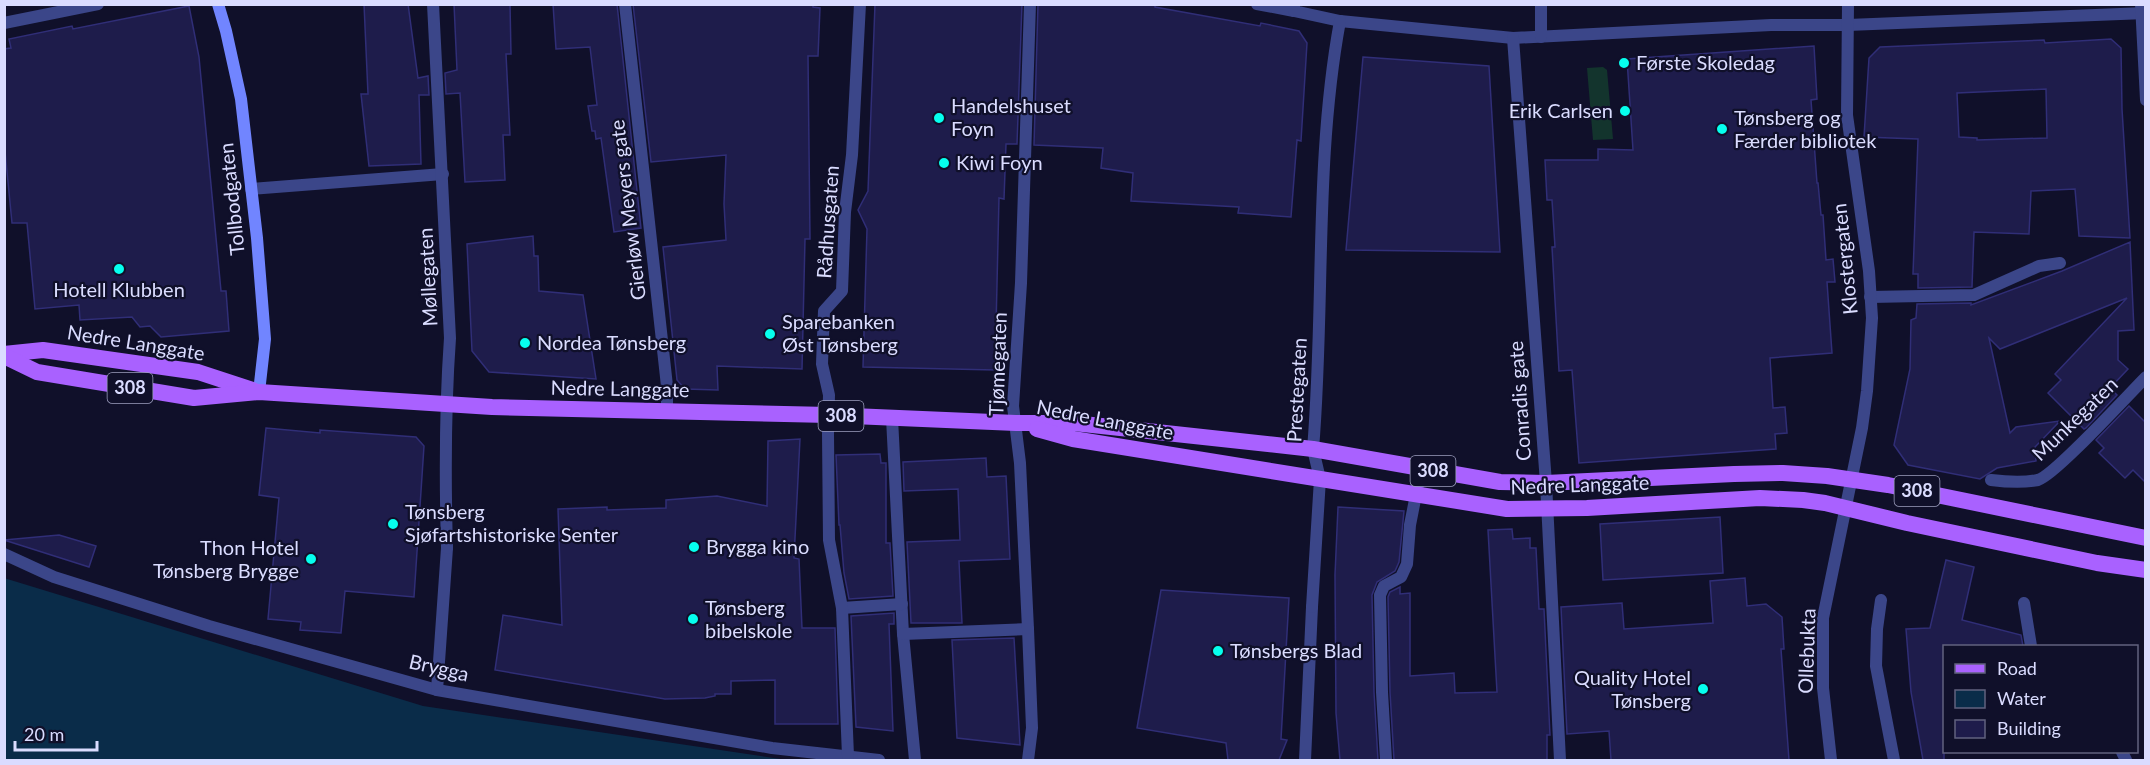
<svg xmlns="http://www.w3.org/2000/svg" width="2150" height="765" font-family="Lato,sans-serif">
  <style>
    .green { fill: #13342d }
    .water { fill: #0a2c49 }
    .building { fill: #1e1c4b; stroke: #302e77; stroke-width: 1.5; fill-rule: evenodd }
    .lines { fill: none; stroke-linecap: round; stroke-linejoin: round }
    .service { stroke: #3b4689; stroke-width: 12 }
    .pedestrian { stroke: #3b4689; stroke-width: 12 }
    .minor { stroke: #3b4689; stroke-width: 12 }
    .secondary { stroke: #7185ff; stroke-width: 12 }
    .primary { stroke: #a961ff; stroke-width: 16 }
    .poi-dot { fill: #06ffee; stroke: #10102a; stroke-width: 2 }
    .labels { text-anchor: middle; stroke-width: 4.5; stroke-linejoin: round; paint-order: stroke }
    .shield { fill: #10102a; stroke: #9d9fbf; stroke-width: 1.5 }
    .shield-label { font-size: 18px; font-weight: bold; fill: #dadcff }
    .poi-label { font-size: 20px; fill: #dadcff; stroke: #10102a; text-anchor: start }
    .street-label { font-size: 20px; fill: #dadcff; stroke: #10102a }
  </style>
  <rect width="100%" height="100%" fill="#10102a"/>
  <!-- green -->
  <path class="green" d="M 1603,67 L 1607,70 L 1613,139 L 1593,140 L 1587,68 Z"/>
  <!-- water -->
  <path class="water" d="M 4,578 L 423,706 L 787,760 L 5,760 Z"/>
  <!-- building -->
  <g class="building">
    <path d="M 364,4 L 408,4 L 418,78 L 428,76 L 429,95 L 419,95 L 421,164 L 369,166 L 361,94 L 368,94 Z"/>
    <path d="M 454,4 L 510,4 L 511,54 L 506,54 L 510,135 L 503,135 L 505,180 L 465,182 L 460,93 L 446,94 L 445,73 L 457,70 Z"/>
    <path d="M 553,4 L 617,4 L 641,228 L 614,232 L 601,138 L 596,139 L 595,131 L 592,131 L 588,106 L 597,105 L 590,47 L 556,49 Z"/>
    <path d="M 633,4 L 813,4 L 813,7 L 820,8 L 818,56 L 808,56 L 810,239 L 805,239 L 802,369 L 717,366 L 718,390 L 685,389 L 677,380 L 663,247 L 726,240 L 724,204 L 726,155 L 651,162 Z"/>
    <path d="M 875,4 L 1022,4 L 1017,144 L 1006,144 L 1004,199 L 999,198 L 995,370 L 863,367 L 867,229 L 858,210 L 868,191 Z"/>
    <path d="M 1038,4 L 1155,4 L 1155,7 L 1260,26 L 1261,23 L 1299,31 L 1307,43 L 1301,141 L 1297,140 L 1291,217 L 1238,213 L 1239,207 L 1131,201 L 1133,173 L 1101,168 L 1103,148 L 1034,145 Z"/>
    <path d="M 189,6 L 199,57 L 221,291 L 226,291 L 229,331 L 161,337 L 150,326 L 140,327 L 132,317 L 80,320 L 79,305 L 35,309 L 27,223 L 12,223 L 4,141 L 4,49 L 11,48 L 9,39 L 72,26 L 73,29 Z"/>
    <path d="M 2111,39 L 2121,48 L 2122,109 L 2130,238 L 2079,236 L 2075,189 L 2031,191 L 2029,234 L 1974,232 L 1972,287 L 1918,288 L 1918,274 L 1913,274 L 1918,139 L 1864,137 L 1869,58 L 1880,47 L 2044,40 L 2045,43 ZM 2046,89 L 2047,138 L 1977,140 L 1977,138 L 1959,137 L 1957,93 Z"/>
    <path d="M 1814,46 L 1817,99 L 1811,100 L 1817,183 L 1818,183 L 1821,215 L 1823,215 L 1826,260 L 1833,259 L 1835,282 L 1827,282 L 1832,353 L 1770,358 L 1773,408 L 1785,407 L 1787,433 L 1775,434 L 1776,449 L 1579,463 L 1572,370 L 1559,371 L 1552,247 L 1555,247 L 1552,200 L 1547,200 L 1545,160 L 1598,160 L 1598,149 L 1633,150 L 1627,59 Z"/>
    <path d="M 1363,57 L 1489,66 L 1500,252 L 1346,250 Z"/>
    <path d="M 533,236 L 534,256 L 538,256 L 539,291 L 583,295 L 596,379 L 489,372 L 472,351 L 467,244 Z"/>
    <path d="M 2130,242 L 2134,330 L 2118,331 L 2118,360 L 2128,369 L 2110,388 L 2117,395 L 2086,428 L 2084,429 L 2048,393 L 2061,380 L 2055,374 L 2127,298 L 2000,349 L 1989,338 L 2010,433 L 2016,427 L 2060,421 L 2035,447 L 2036,461 L 1997,468 L 1980,479 L 1908,465 L 1894,445 L 1910,369 L 1911,320 L 1916,318 L 1917,304 L 1971,303 L 1971,305 L 2062,271 Z"/>
    <path d="M 2129,406 L 2145,422 L 2145,482 L 2133,470 L 2125,478 L 2099,453 L 2104,448 L 2096,440 Z"/>
    <path d="M 266,428 L 320,433 L 320,430 L 416,437 L 424,446 L 414,597 L 345,591 L 341,633 L 300,630 L 301,622 L 268,619 L 279,498 L 259,495 Z"/>
    <path d="M 800,439 L 794,558 L 799,559 L 802,628 L 835,628 L 838,724 L 775,724 L 775,680 L 731,681 L 731,694 L 715,694 L 715,696 L 705,698 L 665,699 L 495,670 L 503,615 L 562,625 L 558,509 L 607,507 L 607,510 L 666,508 L 666,500 L 717,496 L 767,506 L 768,441 Z"/>
    <path d="M 880,454 L 881,463 L 886,463 L 886,543 L 890,543 L 893,596 L 849,599 L 844,573 L 840,525 L 839,525 L 836,455 Z"/>
    <path d="M 986,458 L 987,477 L 1006,476 L 1010,559 L 959,561 L 962,623 L 911,623 L 907,542 L 960,540 L 958,489 L 904,491 L 903,462 Z"/>
    <path d="M 1338,507 L 1404,511 L 1399,562 L 1395,571 L 1377,582 L 1372,595 L 1374,692 L 1378,760 L 1340,760 L 1336,713 L 1335,575 Z"/>
    <path d="M 1720,517 L 1723,573 L 1603,580 L 1600,524 Z"/>
    <path d="M 1512,529 L 1513,539 L 1530,538 L 1530,548 L 1536,548 L 1539,609 L 1544,609 L 1550,735 L 1547,735 L 1547,760 L 1394,760 L 1390,692 L 1388,597 L 1390,592 L 1400,587 L 1400,594 L 1410,593 L 1410,676 L 1454,673 L 1455,693 L 1497,692 L 1488,530 Z"/>
    <path d="M 59,535 L 96,546 L 89,567 L 4,540 Z"/>
    <path d="M 1946,560 L 1974,567 L 1962,620 L 2021,635 L 2023,646 L 1944,646 L 1944,760 L 1923,760 L 1911,692 L 1906,629 L 1930,628 Z"/>
    <path d="M 1745,578 L 1747,606 L 1766,604 L 1782,617 L 1784,649 L 1781,649 L 1789,760 L 1611,760 L 1609,731 L 1567,734 L 1561,607 L 1622,603 L 1624,629 L 1713,623 L 1710,581 Z"/>
    <path d="M 1161,590 L 1289,598 L 1281,739 L 1287,740 L 1279,760 L 1228,760 L 1226,743 L 1137,728 Z"/>
    <path d="M 894,613 L 894,624 L 889,624 L 893,731 L 856,727 L 851,616 Z"/>
    <path d="M 1014,638 L 1020,745 L 957,738 L 952,640 Z"/>
  </g>
  <g class="lines">
    <!-- service -->
    <g class="service">
      <path d="M 251,189 L 443,174"/>
      <path d="M 1870,297 L 1974,295 L 2039,266 L 2060,263"/>
      <path d="M 1881,600 L 1877,629 L 1876,666 L 1894,760"/>
      <path d="M 2024,603 L 2031,646"/>
      <path d="M 2122,752 L 2126,760"/>
    </g>
    <!-- pedestrian -->
    <g class="pedestrian">
      <path d="M 1257,4 L 1294,11"/>
      <path d="M 892,418 L 903,634 L 915,760"/>
      <path d="M 4,554 L 54,577 L 209,626 L 437,690 L 772,748 L 879,760"/>
      <path d="M 842,608 L 902,604"/>
      <path d="M 903,634 L 1028,629"/>
      <path d="M 437,690 L 447,548"/>
      <path d="M 848,756 L 842,608 L 829,540 L 828,434 L 829,395 L 822,364 L 824,311 L 842,291 L 845,212 L 852,155 L 860,4"/>
      <path d="M 1305,760 L 1312,607"/>
      <path d="M 1386,760 L 1382,692 L 1380,595 L 1384,586 L 1401,577 L 1407,564 L 1410,525 L 1421,469"/>
    </g>
    <!-- minor -->
    <g class="minor">
      <path d="M 433,4 L 450,338 C 445,408 445,479 447,548"/>
      <path d="M 625,4 L 667,386 L 667,411"/>
      <path d="M 1294,4 L 1294,11 L 1340,21 L 1513,38 L 1771,25 L 1848,25 L 2146,13"/>
      <path d="M 2141,4 L 2146,100"/>
      <path d="M 4,23 L 98,4"/>
      <path d="M 1541,37 L 1541,4"/>
      <path d="M 1513,38 L 1546,483 L 1560,760"/>
      <path d="M 1991,480 C 2007,482 2023,483 2038,480 C 2055,475 2128,395 2146,377"/>
      <path d="M 1312,607 L 1320,479 L 1313,449 C 1325,307 1314,162 1340,21"/>
      <path d="M 1028,760 L 1032,728 L 1028,629 L 1020,463 L 1013,406 L 1021,283 L 1030,4"/>
      <path d="M 1831,760 L 1823,688 L 1823,618 L 1862,428 L 1867,391 L 1872,318 L 1869,271 L 1847,115 L 1848,4"/>
    </g>
    <!-- secondary -->
    <path class="secondary" d="M 218,4 L 226,31 L 241,99 L 257,238 L 265,339 L 259,392"/>
    <!-- primary -->
    <g class="primary">
      <path d="M 4,354 L 43,350 L 198,372 L 253,390"/>
      <path d="M 4,356 L 37,372 L 194,398 L 259,392 L 492,407 L 829,415 L 1016,423 L 1074,423 L 1313,449 L 1500,482 L 1546,483 L 1734,474 L 1783,473 L 1827,476 L 1888,485 L 2146,538"/>
      <path d="M 1037,429 L 1073,439 L 1507,509 L 1587,508 L 1760,498 L 1803,500 L 1825,503 L 1907,523 L 2097,563 L 2146,570"/>
    </g>
  </g>
  <!-- markers -->
  <g class="poi-dot">
    <circle cx="1624" cy="63" r="6"/>
    <circle cx="1625" cy="111" r="6"/>
    <circle cx="939" cy="118" r="6"/>
    <circle cx="1722" cy="129" r="6"/>
    <circle cx="944" cy="163" r="6"/>
    <circle cx="119" cy="269" r="6"/>
    <circle cx="770" cy="334" r="6"/>
    <circle cx="525" cy="343" r="6"/>
    <circle cx="393" cy="524" r="6"/>
    <circle cx="694" cy="547" r="6"/>
    <circle cx="311" cy="559" r="6"/>
    <circle cx="693" cy="619" r="6"/>
    <circle cx="1218" cy="651" r="6"/>
    <circle cx="1703" cy="689" r="6"/>
  </g>
  <g class="labels">
    <!-- shield labels -->
    <g class="shield">
      <rect x="107.5" y="373" width="45" height="30" rx="4.5"/>
      <rect x="818.5" y="401" width="45" height="30" rx="4.5"/>
      <rect x="1410.5" y="456" width="45" height="30" rx="4.5"/>
      <rect x="1894.5" y="476" width="45" height="30" rx="4.5"/>
    </g>
    <g class="shield-label">
      <text x="130" y="394">308</text>
      <text x="841" y="422">308</text>
      <text x="1433" y="477">308</text>
      <text x="1917" y="497">308</text>
    </g>
    <!-- poi labels -->
    <g class="poi-label">
      <text x="1636" y="70">Første Skoledag</text>
      <text x="951" y="113">Handelshuset<tspan x="951" dy="23">Foyn</tspan></text>
      <text x="1613" y="118" text-anchor="end">Erik Carlsen</text>
      <text x="1734" y="125">Tønsberg og<tspan x="1734" dy="23">Færder bibliotek</tspan></text>
      <text x="956" y="170">Kiwi Foyn</text>
      <text x="119" y="297" text-anchor="middle">Hotell Klubben</text>
      <text x="782" y="329">Sparebanken<tspan x="782" dy="23">Øst Tønsberg</tspan></text>
      <text x="537" y="350">Nordea Tønsberg</text>
      <text x="405" y="519">Tønsberg<tspan x="405" dy="23">Sjøfartshistoriske Senter</tspan></text>
      <text x="706" y="554">Brygga kino</text>
      <text x="299" y="555" text-anchor="end">Thon Hotel<tspan x="299" dy="23">Tønsberg Brygge</tspan></text>
      <text x="705" y="615">Tønsberg<tspan x="705" dy="23">bibelskole</tspan></text>
      <text x="1230" y="658">Tønsbergs Blad</text>
      <text x="1691" y="685" text-anchor="end">Quality Hotel<tspan x="1691" dy="23">Tønsberg</tspan></text>
    </g>
    <!-- street labels -->
    <g class="street-label">
      <text transform="translate(232 199) rotate(-96)" y="7">Tollbodgaten</text>
      <text transform="translate(628 210) rotate(-97)" y="7">Gierløw Meyers gate</text>
      <text transform="translate(828 222) rotate(-86)" y="7">Rådhusgaten</text>
      <text transform="translate(1845 259) rotate(-96)" y="7">Klostergaten</text>
      <text transform="translate(428 277) rotate(-93)" y="7">Møllegaten</text>
      <text transform="translate(136 343) rotate(9)" y="7">Nedre Langgate</text>
      <text transform="translate(998 364) rotate(-88)" y="7">Tjømegaten</text>
      <text transform="translate(620 389) rotate(1)" y="7">Nedre Langgate</text>
      <text transform="translate(1297 390) rotate(-87)" y="7">Prestegaten</text>
      <text transform="translate(1520 401) rotate(-94)" y="7">Conradis gate</text>
      <text transform="translate(2075 419) rotate(-44)" y="7">Munkegaten</text>
      <text transform="translate(1105 420) rotate(11)" y="7">Nedre Langgate</text>
      <text transform="translate(1580 485) rotate(-2)" y="7">Nedre Langgate</text>
      <text transform="translate(1807 651) rotate(-88)" y="7">Ollebukta</text>
      <text transform="translate(439 668) rotate(13)" y="7">Brygga</text>
    </g>
  </g>
  <!-- border -->
  <rect width="2150" height="765" fill="none" stroke="#dadcff" stroke-width="12"/>
  <!-- legend -->
  <rect x="1943" y="645" width="195" height="108" fill="#10102a" stroke="#61627f" stroke-width="1.5"/>
  <rect x="1955" y="664" width="30" height="9" fill="#a961ff" stroke="#61627f" stroke-width="1.5"/>
  <text x="1997" y="675" font-size="18" fill="#dadcff">Road</text>
  <rect x="1955" y="690" width="30" height="18" fill="#0a2c49" stroke="#61627f" stroke-width="1.5"/>
  <text x="1997" y="705" font-size="18" fill="#dadcff">Water</text>
  <rect x="1955" y="720" width="30" height="18" fill="#1e1c4b" stroke="#61627f" stroke-width="1.5"/>
  <text x="1997" y="735" font-size="18" fill="#dadcff">Building</text>
  <!-- scale -->
  <path d="M15 741v9h82v-9" fill="none" stroke="#dadcff" stroke-width="3"/>
  <text x="24" y="741" font-size="18" fill="#dadcff" stroke="#10102a" stroke-width="4.5" paint-order="stroke">20 m</text>
</svg>
